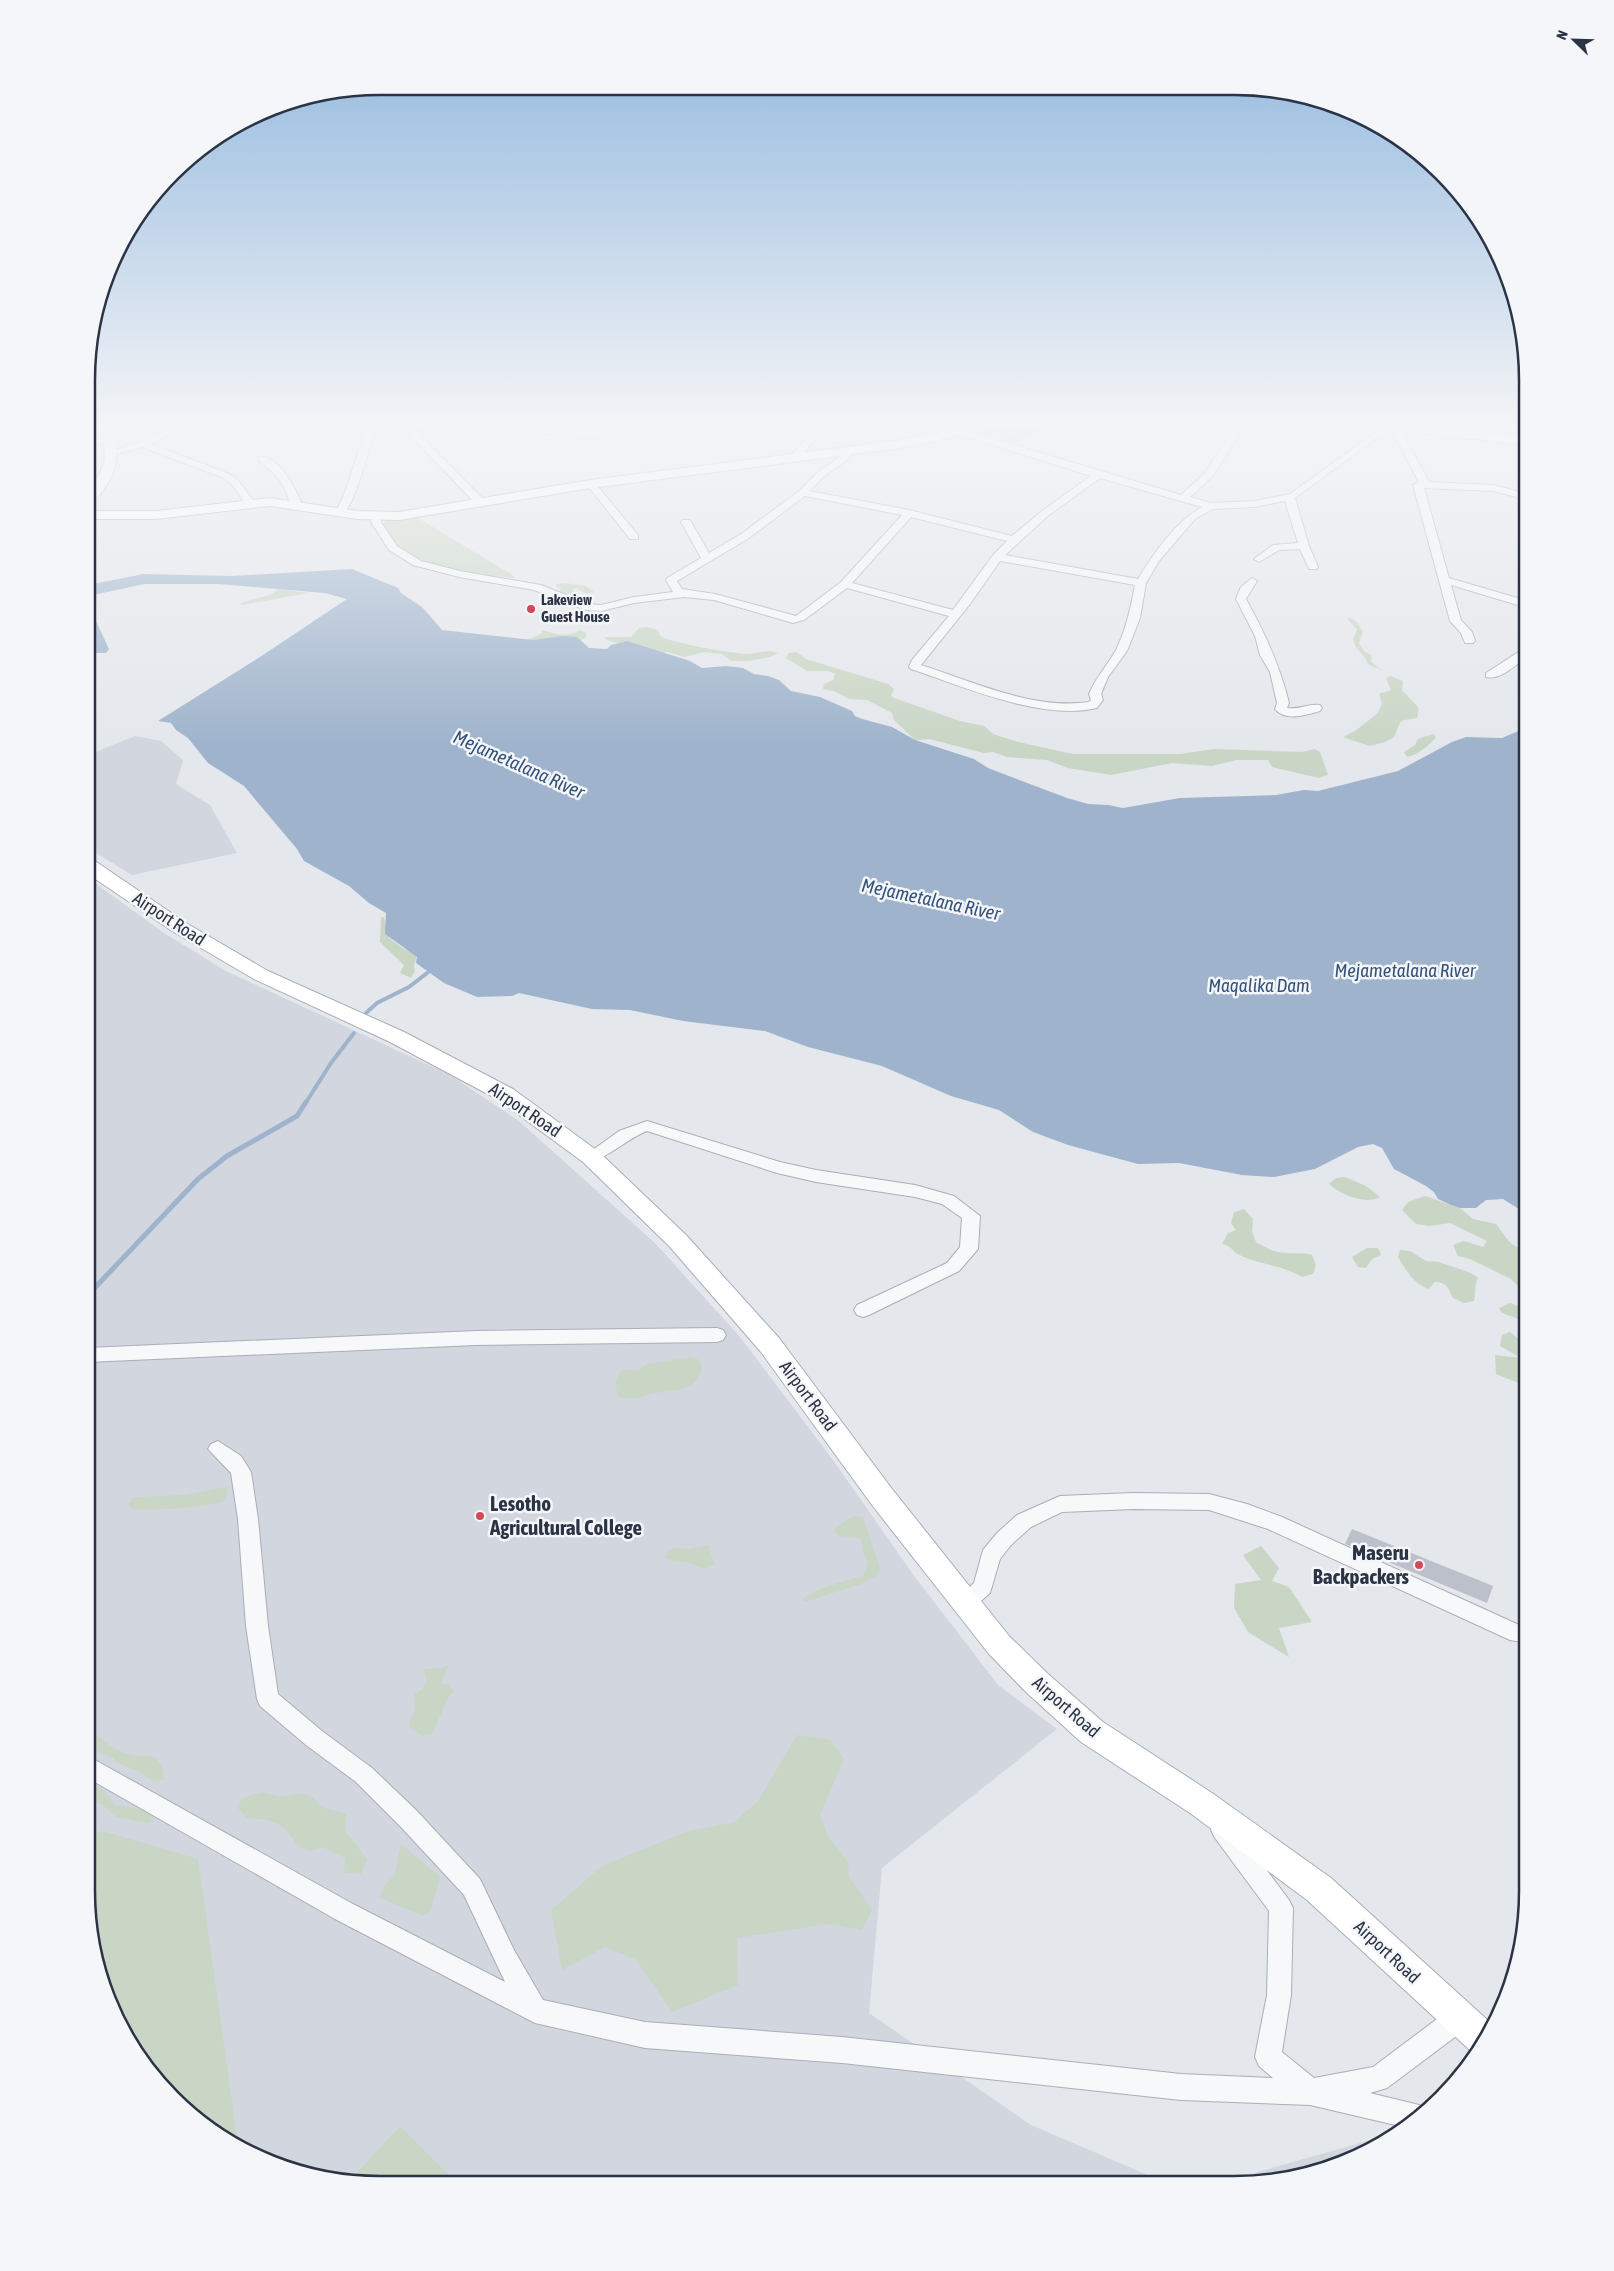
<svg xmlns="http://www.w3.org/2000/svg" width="1614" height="2271" font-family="'Asap Condensed',sans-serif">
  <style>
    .built { fill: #d2d6de }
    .green { fill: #c9d6c5 }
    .water { fill: #9fb4cc }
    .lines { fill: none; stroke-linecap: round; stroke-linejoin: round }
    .stream-far1 { stroke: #9fb4cc; stroke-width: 4 }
    .stream { stroke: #9fb4cc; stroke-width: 5 }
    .river { fill: #9fb4cc; fill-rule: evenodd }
    .building { fill: #bbc0ca }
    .minor-casing { stroke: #a9aeb7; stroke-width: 2 }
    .secondary-casing { stroke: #a9aeb7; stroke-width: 2 }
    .primary-casing { stroke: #a3abb8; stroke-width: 2 }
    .minor { fill: #f7f8fa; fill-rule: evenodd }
    .secondary { fill: #fff; fill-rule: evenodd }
    .primary { fill: #fff; fill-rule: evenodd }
    .poi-dot { fill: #d1495b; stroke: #f4f6f9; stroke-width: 2 }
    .labels { text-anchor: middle; stroke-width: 5; stroke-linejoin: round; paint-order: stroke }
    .far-poi-label { font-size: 15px; font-weight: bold; fill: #2b3445; stroke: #f4f6f9; text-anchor: start }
    .street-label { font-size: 18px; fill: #2b3445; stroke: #f4f6f9 }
    .water-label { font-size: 19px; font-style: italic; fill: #34527a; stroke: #f4f6f9 }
    .near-poi-label { font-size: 21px; font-weight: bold; fill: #2b3445; stroke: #f4f6f9; text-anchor: start }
    .rim { fill: none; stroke: #2b3445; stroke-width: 2.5 }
  </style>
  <rect width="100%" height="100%" fill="#e4e7ec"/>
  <!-- built -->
  <g class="built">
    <path d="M 135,736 L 161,741 L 183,760 L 176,784 L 210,805 L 237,853 L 132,875 L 88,848 L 88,755 Z"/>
    <path d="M 88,878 L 164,933 L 226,971 L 450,1075 L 519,1121 L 656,1244 L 740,1337 L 833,1460 L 912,1573 L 998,1685 L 1057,1729 L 882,1868 L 869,2013 L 1031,2125 L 1171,2185 L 342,2182 L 268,2163 L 201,2124 L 159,2085 L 116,2021 L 96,1967 L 86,1891 Z"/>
    <path d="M 1371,2140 L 1379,2144 L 1364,2155 L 1292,2179 L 1212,2185 Z"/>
  </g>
  <!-- green -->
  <g class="green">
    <path d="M 418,518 L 511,574 L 515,578 C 478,574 418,569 391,541 C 387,536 384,530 381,525 L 387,520 Z"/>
    <path d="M 565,583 L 586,586 L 594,592 L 586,594 L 576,588 L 572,589 L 574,592 L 571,595 L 559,592 L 561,588 L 556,587 L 557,584 Z"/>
    <path d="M 277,589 L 309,593 L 242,605 L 240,603 L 273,594 Z"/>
    <path d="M 1347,618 C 1356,618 1358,625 1363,631 L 1359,643 L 1365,652 L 1372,655 L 1371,662 L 1383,671 L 1368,664 C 1366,655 1355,651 1353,639 L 1357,630 Z"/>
    <path d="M 647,627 L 658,630 C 659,632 659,635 661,636 C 669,643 736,654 748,654 C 759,653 768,649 778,653 L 770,657 L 749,661 L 731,661 L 722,654 L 704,652 L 685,657 L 667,652 L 658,654 L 607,640 L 604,637 L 631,637 L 639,628 Z"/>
    <path d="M 542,630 C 556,634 567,638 580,630 L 586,633 L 586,637 L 581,640 L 564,639 L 543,645 L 527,640 L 541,634 Z"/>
    <path d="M 797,652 L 806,659 L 888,684 L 894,689 L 891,696 L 894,698 L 960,721 L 984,726 L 993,734 L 1018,742 L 1073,754 L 1180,754 L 1214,749 L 1303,752 L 1315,749 L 1320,752 L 1328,775 L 1319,778 L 1272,767 L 1268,760 L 1236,760 L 1212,766 L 1172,763 L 1111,775 L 1068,768 L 1047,760 L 1007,757 L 993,752 L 984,753 L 929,739 L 915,740 L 894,720 L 892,713 L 867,700 L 849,699 L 834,691 L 823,689 L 824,684 L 833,680 L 835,674 L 828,671 L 807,671 L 786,658 L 789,653 Z"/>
    <path d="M 1390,676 L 1403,681 L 1402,690 L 1419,708 L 1417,718 C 1396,721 1402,720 1394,737 L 1385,742 L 1369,746 L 1343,737 L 1355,731 L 1377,714 L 1382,704 L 1379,694 L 1391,690 L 1386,679 Z"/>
    <path d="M 1433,734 L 1436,737 C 1429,746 1419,754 1407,757 L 1404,752 L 1415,745 L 1418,739 Z"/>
    <path d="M 384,917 L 389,938 L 404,949 L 417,954 L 414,966 L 415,971 L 411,978 L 400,973 L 404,965 L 380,942 L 381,918 Z"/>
    <path d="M 1345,1177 L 1366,1186 L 1380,1197 C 1366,1205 1341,1195 1329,1184 L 1336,1178 Z"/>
    <path d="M 1425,1196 L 1460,1208 L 1473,1219 L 1496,1224 C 1508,1239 1507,1244 1527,1251 L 1527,1296 L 1511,1279 L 1470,1259 L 1458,1256 L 1453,1245 L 1464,1241 L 1483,1247 L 1487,1241 L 1450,1223 L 1429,1226 L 1416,1224 L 1402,1210 L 1408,1202 Z"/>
    <path d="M 1244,1209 L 1253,1219 L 1252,1231 L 1256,1242 C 1266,1248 1275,1253 1287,1253 C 1296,1254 1302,1252 1312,1255 L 1316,1265 L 1313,1274 L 1302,1277 C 1282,1265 1255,1264 1238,1254 C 1232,1250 1230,1245 1222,1244 L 1228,1233 L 1236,1230 L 1231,1223 L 1234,1212 Z"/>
    <path d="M 1367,1248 L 1378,1248 L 1381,1255 L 1372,1259 L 1366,1268 L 1358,1267 L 1352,1257 Z"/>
    <path d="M 1400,1250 L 1410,1251 L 1426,1261 L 1439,1262 L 1471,1273 L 1478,1278 C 1474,1285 1476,1293 1474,1301 L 1464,1303 L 1453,1298 C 1449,1289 1447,1282 1435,1282 L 1428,1289 C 1412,1281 1407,1272 1398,1257 Z"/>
    <path d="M 1510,1303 L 1521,1307 L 1526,1314 L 1521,1320 L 1502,1313 L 1499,1308 Z"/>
    <path d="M 1510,1332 L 1527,1346 L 1527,1387 L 1522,1388 L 1521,1384 L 1496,1374 L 1495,1355 L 1521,1358 L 1500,1346 L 1502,1335 Z"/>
    <path d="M 691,1357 L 700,1360 L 702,1369 C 691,1394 678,1389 656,1393 C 636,1396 641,1402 617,1396 L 616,1382 L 622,1369 L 637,1371 L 647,1364 Z"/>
    <path d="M 226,1487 L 228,1493 L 223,1502 C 196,1508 159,1511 132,1509 L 128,1504 L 133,1497 L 185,1495 Z"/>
    <path d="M 854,1516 L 863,1517 L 880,1568 L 877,1575 L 864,1583 L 805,1602 L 803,1600 C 810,1589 849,1580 863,1576 L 868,1562 L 863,1553 L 861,1539 L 839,1536 L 834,1530 C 839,1524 847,1520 854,1516 Z"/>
    <path d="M 708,1545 L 715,1565 L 704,1569 L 686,1562 L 674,1562 L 665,1558 L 667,1552 L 673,1548 L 690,1549 Z"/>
    <path d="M 1261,1546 L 1279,1568 L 1272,1581 L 1289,1587 L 1312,1622 L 1279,1628 L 1289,1657 L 1248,1632 L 1234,1608 L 1235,1584 L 1261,1580 L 1243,1555 Z"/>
    <path d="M 449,1665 L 441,1681 L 443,1685 L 449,1684 L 454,1692 L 448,1697 L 432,1735 L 423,1736 L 410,1728 L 410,1720 L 415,1712 L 414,1694 L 422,1690 L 427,1681 L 424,1669 L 440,1668 Z"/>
    <path d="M 87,1727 C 109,1745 121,1758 153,1756 L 162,1765 L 164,1779 L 154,1782 L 140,1772 L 118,1763 L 113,1758 L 90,1748 L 86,1743 Z"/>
    <path d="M 797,1735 L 831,1740 L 844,1759 L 820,1815 L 828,1836 L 848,1862 L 849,1876 L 872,1910 L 862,1930 L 828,1924 L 737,1938 L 738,1985 L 672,2012 L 636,1960 L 605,1947 L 562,1970 L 551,1910 L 602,1866 L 689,1831 L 734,1822 L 758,1801 Z"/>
    <path d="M 90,1787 L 101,1787 L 115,1805 L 148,1810 L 154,1819 L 148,1823 L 116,1817 L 103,1805 L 86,1799 L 86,1788 Z"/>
    <path d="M 261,1792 L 282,1797 L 299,1793 L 312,1796 L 322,1807 L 346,1814 L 346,1832 L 367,1859 L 361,1874 L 344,1873 L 345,1858 L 323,1847 L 311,1851 L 297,1847 C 286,1823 273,1819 247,1818 L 236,1806 L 245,1797 Z"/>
    <path d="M 103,1831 L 198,1859 L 238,2145 C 226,2138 212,2132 201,2124 C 159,2093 106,2017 96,1965 C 88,1922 86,1879 86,1836 Z"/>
    <path d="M 401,1844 L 440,1877 L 431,1910 L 423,1916 L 380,1898 L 383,1888 L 395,1874 Z"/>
    <path d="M 400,2126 L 457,2183 L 357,2182 L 352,2178 Z"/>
  </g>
  <!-- water -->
  <path class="water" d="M 352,569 L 398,588 L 401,593 L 422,607 L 442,630 L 533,640 L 563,636 L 577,637 L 589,648 L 607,649 L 611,645 L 627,641 L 690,661 L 702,668 L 726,666 L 743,668 L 754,674 L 768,676 L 779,680 L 791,691 L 820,697 L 852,711 L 855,716 L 862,719 L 892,727 L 915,740 L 974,759 L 988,768 L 1067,798 L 1088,804 L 1108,805 L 1123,808 L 1180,798 L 1276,795 L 1304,790 L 1318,791 L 1398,771 L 1452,742 L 1466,737 L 1502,738 L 1528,727 L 1527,1214 L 1503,1199 L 1486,1200 L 1476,1208 L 1460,1208 L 1451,1205 L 1438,1199 L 1434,1192 L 1426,1186 L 1394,1169 L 1382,1148 L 1373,1144 L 1358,1147 L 1315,1169 L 1274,1177 L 1242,1175 L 1179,1163 L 1138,1164 L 1068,1145 L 1033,1132 L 999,1110 L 951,1096 L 882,1066 L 808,1047 L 765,1031 L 683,1021 L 630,1010 L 592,1009 L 519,993 L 512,996 L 477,997 L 444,983 L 416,963 L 417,957 L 385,934 L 386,913 L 369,903 L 349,886 L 304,861 L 297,849 L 244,786 L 208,763 L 188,738 L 176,730 L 171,723 L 158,721 L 263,655 L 347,599 L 325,593 L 219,584 L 137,584 L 141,574 L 232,576 Z"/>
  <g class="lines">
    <!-- stream-far1 -->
    <g class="stream-far1">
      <path d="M 366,1013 L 377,1003 L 409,987 L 431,970"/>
      <path d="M 305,1104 L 331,1063 L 354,1033"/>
    </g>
    <!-- stream -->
    <path class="stream" d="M 87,1296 L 198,1179 L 227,1156 L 297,1116 L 306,1102"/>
    <!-- river -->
    <g class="river">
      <path d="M 139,575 L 145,576 L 148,580 L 145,584 L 88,596 L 88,585 Z"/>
      <path d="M 88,617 L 95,619 L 109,649 L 106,653 L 92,653 L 89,649 Z"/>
    </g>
  </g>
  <!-- building -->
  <g class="building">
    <path d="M 980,425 L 1059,425 L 1060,427 L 1012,442 L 974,431 L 979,429 Z"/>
    <path d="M 1352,1529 L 1493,1586 L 1487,1603 L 1345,1544 Z"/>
  </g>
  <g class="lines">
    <!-- minor casing -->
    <g class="minor-casing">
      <g id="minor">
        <path d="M 175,425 L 187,425 L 151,444 L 227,473 L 238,480 L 255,503 L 254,505 L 246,505 L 232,484 L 221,477 L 142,447 L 113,455 L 108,452 L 140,442 Z"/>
        <path d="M 261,425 L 515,426 L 593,431 L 601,425 L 611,425 L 604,433 L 594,437 L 515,432 L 415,430 L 484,500 L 484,504 L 476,504 L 405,430 L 375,430 C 370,444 354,511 341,515 L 336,512 L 347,487 L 366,429 L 265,428 Z"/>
        <path d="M 745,425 L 815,426 L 822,432 L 802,455 L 800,461 L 794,461 L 792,455 L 812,432 L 750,428 Z"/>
        <path d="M 1236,425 L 1245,425 L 1212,477 L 1190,497 L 1211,503 L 1254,501 L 1290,494 L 1376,432 L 1350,428 L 1346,425 L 1379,426 L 1389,425 L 1388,428 L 1401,430 L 1429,482 L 1493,485 L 1528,494 L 1528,500 L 1493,491 L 1424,488 L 1449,578 L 1528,601 L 1528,608 L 1451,585 L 1461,620 L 1472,632 L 1475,641 L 1473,643 L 1465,643 L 1461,633 L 1450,621 L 1413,485 L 1419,482 L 1394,434 L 1384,433 L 1295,498 L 1309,546 L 1318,567 L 1317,569 L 1309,569 L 1300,549 L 1279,550 L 1259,562 L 1254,559 L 1273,545 L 1298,543 L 1285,501 L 1254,507 L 1213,509 L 1195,519 L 1159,561 L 1146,583 L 1140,618 L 1127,651 L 1108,677 L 1101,694 L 1103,700 L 1097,708 C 1042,721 964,687 911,669 L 909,667 L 912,660 L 949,616 L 847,588 L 804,620 L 793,623 L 714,600 L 684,597 L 634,603 L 601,611 L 586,610 L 534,590 L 459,577 L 413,565 L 389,550 L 371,522 L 373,514 L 381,514 L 381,522 L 397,546 L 421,561 L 460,571 L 541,585 L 588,604 L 601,605 L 634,597 L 673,592 L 666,580 L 667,578 L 701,558 L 681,522 L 682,520 L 690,520 L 709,553 L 741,534 L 799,491 L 817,473 L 842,455 L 844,450 L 850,450 L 850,458 L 823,477 L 810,491 L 909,510 L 1012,536 L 1042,511 L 1091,476 L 955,433 L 955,429 L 961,429 L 1181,495 L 1205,473 ZM 1100,478 L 1202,507 C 1175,522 1154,553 1138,579 L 1005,555 L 1049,515 ZM 805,496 L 902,515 L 841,582 L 796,616 L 715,594 L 682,589 L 677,581 L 749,538 ZM 911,517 L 1007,541 L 993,555 L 953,610 L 852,583 ZM 1000,561 L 1135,585 C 1131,607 1126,630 1116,650 C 1107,666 1096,677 1089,694 L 1091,700 L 1089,702 C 1033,710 974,682 921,665 L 970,604 Z"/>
        <path d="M 89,437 L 111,438 L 116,441 L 111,444 L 89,443 Z"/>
        <path d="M 259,457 C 278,454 295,488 301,502 L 298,507 L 290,507 C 288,488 276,473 259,461 Z"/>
        <path d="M 588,482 L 594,482 L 638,535 L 638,539 L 630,539 L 588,486 Z"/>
        <path d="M 1252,578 L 1257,581 L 1246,599 C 1265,633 1280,666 1289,703 L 1287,708 C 1299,710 1309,703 1320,705 L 1322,708 L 1320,711 C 1306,715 1286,722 1275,709 L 1277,703 L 1270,672 L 1260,655 L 1255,636 L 1236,599 L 1241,587 Z"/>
        <path d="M 1528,646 L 1528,655 C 1518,664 1499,681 1486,677 L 1486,673 Z"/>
        <path d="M 647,1121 L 780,1162 L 816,1170 L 915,1185 L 954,1196 L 980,1216 L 978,1249 L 959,1271 L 869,1315 L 863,1317 L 857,1315 L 854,1310 L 857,1305 L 947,1263 L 960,1247 L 962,1218 L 942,1204 L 915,1197 L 816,1182 L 777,1173 L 647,1131 C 629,1137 600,1165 585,1161 L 583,1157 L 619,1131 Z"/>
        <path d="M 717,1328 L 723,1330 L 726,1335 L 723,1340 L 717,1342 L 476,1345 L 87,1362 L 87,1348 L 476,1331 Z"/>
        <path d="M 218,1441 L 241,1456 L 251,1472 L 258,1519 L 268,1626 L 278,1694 L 322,1731 L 372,1768 L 416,1810 L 480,1879 L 514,1950 L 543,2000 L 645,2022 L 842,2037 L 1181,2074 L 1273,2078 L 1259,2066 L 1255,2057 L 1267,1995 L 1269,1911 L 1215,1838 L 1211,1830 L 1215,1822 L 1223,1819 L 1231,1822 L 1289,1900 L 1293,1908 L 1291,1995 L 1282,2052 L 1314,2078 L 1373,2067 L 1449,2010 L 1458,2007 L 1467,2010 L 1470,2019 L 1467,2028 L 1387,2088 L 1370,2093 L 1419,2105 L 1429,2111 L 1404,2127 L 1310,2105 L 1181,2100 L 842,2063 L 645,2048 L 535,2023 L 335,1919 L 86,1777 L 86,1755 L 351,1903 L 505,1982 L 464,1895 L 400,1826 L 356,1782 L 306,1745 L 260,1706 L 257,1699 L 246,1626 L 238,1519 L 231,1473 L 208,1449 L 211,1444 Z"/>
        <path d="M 1133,1493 L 1209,1494 L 1247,1504 L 1282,1517 L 1519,1625 L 1527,1625 L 1527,1643 L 1510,1640 L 1268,1529 L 1209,1510 L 1133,1509 L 1062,1512 L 1031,1527 L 1011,1545 L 1000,1559 L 990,1593 L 973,1608 L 966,1611 L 959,1608 L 956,1602 L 959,1596 L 974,1583 L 983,1550 L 997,1533 L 1017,1515 L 1060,1496 Z"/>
      </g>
    </g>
    <!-- secondary casing -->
    <g class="secondary-casing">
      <g id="secondary">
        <path d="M 98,425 L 110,425 C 120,450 119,468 104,489 C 100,495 96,500 89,502 C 87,485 100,479 104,463 C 107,449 101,437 98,425 Z"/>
        <path d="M 961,425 L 978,425 L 977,428 L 949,438 L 893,449 L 591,488 L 399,520 L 357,519 L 270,506 L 156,519 L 89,519 L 89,511 L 156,511 L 270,498 L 357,511 L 399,512 L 591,480 L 893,441 L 941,432 Z"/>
        <path d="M 88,859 L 95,861 L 186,923 L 268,971 L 404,1032 L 513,1089 L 599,1152 L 686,1235 L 779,1338 L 892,1489 L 1009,1636 L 1048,1674 L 1103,1722 L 1212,1793 L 1331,1878 L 1493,2025 L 1478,2055 L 1473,2053 L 1307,1900 L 1190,1813 L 1081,1742 L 1026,1692 L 989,1654 L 872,1505 L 761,1352 L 670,1247 L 583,1162 L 497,1099 L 390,1042 L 254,979 L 172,931 L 88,874 Z"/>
      </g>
    </g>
    <!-- primary casing -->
    <g class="primary-casing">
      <path id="primary" d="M 1373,425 L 1417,425 L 1528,437 L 1528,445 L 1380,429 Z"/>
    </g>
    <!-- minor -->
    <use href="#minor" class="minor"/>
    <!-- secondary -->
    <use href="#secondary" class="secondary"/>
    <!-- primary -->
    <use href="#primary" class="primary"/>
  </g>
  <!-- sky -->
  <linearGradient id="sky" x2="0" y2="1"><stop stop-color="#8bb4dd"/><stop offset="0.57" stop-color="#f3f4f6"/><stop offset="1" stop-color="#f3f4f6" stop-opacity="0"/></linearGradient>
  <rect width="1614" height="743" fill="url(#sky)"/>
  <!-- markers -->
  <g class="poi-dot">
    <circle cx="531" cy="609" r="5"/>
    <circle cx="480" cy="1516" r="5"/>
    <circle cx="1419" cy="1565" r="5"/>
  </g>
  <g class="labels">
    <!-- far-poi labels -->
    <g class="far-poi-label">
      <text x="541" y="605">Lakeview<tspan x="541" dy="17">Guest House</tspan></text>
    </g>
    <!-- street labels -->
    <g class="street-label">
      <text transform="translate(169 919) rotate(33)" y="6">Airport Road</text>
      <text transform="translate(525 1110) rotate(34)" y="6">Airport Road</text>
      <text transform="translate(808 1396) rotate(53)" y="6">Airport Road</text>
      <text transform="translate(1066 1707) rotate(41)" y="6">Airport Road</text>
      <text transform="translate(1387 1952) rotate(43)" y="6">Airport Road</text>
    </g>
    <!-- water labels -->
    <g class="water-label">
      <text transform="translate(519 764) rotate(24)" y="7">Mejametalana River</text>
      <text transform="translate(931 899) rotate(12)" y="7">Mejametalana River</text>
      <text x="1405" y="977">Mejametalana River</text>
      <text x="1259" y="992">Maqalika Dam</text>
    </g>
    <!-- near-poi labels -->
    <g class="near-poi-label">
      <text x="490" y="1511">Lesotho<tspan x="490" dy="24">Agricultural College</tspan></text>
      <text x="1409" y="1560" text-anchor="end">Maseru<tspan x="1409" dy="24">Backpackers</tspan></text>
    </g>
  </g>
  <!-- crop -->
  <path d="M0 0H1614V2271H0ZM380 95H1234A285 285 0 0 1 1519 380V1891A285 285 0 0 1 1234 2176H380A285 285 0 0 1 95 1891V380A285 285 0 0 1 380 95Z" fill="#f4f6f9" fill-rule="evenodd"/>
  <path class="rim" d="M380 95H1234A285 285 0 0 1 1519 380V1891A285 285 0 0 1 1234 2176H380A285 285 0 0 1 95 1891V380A285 285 0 0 1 380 95Z"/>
  <!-- north arrow -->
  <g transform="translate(1574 40) rotate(293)" stroke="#f4f6f9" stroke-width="4" paint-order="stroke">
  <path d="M0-4L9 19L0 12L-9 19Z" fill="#2b3445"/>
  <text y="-8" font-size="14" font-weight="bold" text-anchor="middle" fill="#2b3445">N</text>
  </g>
</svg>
